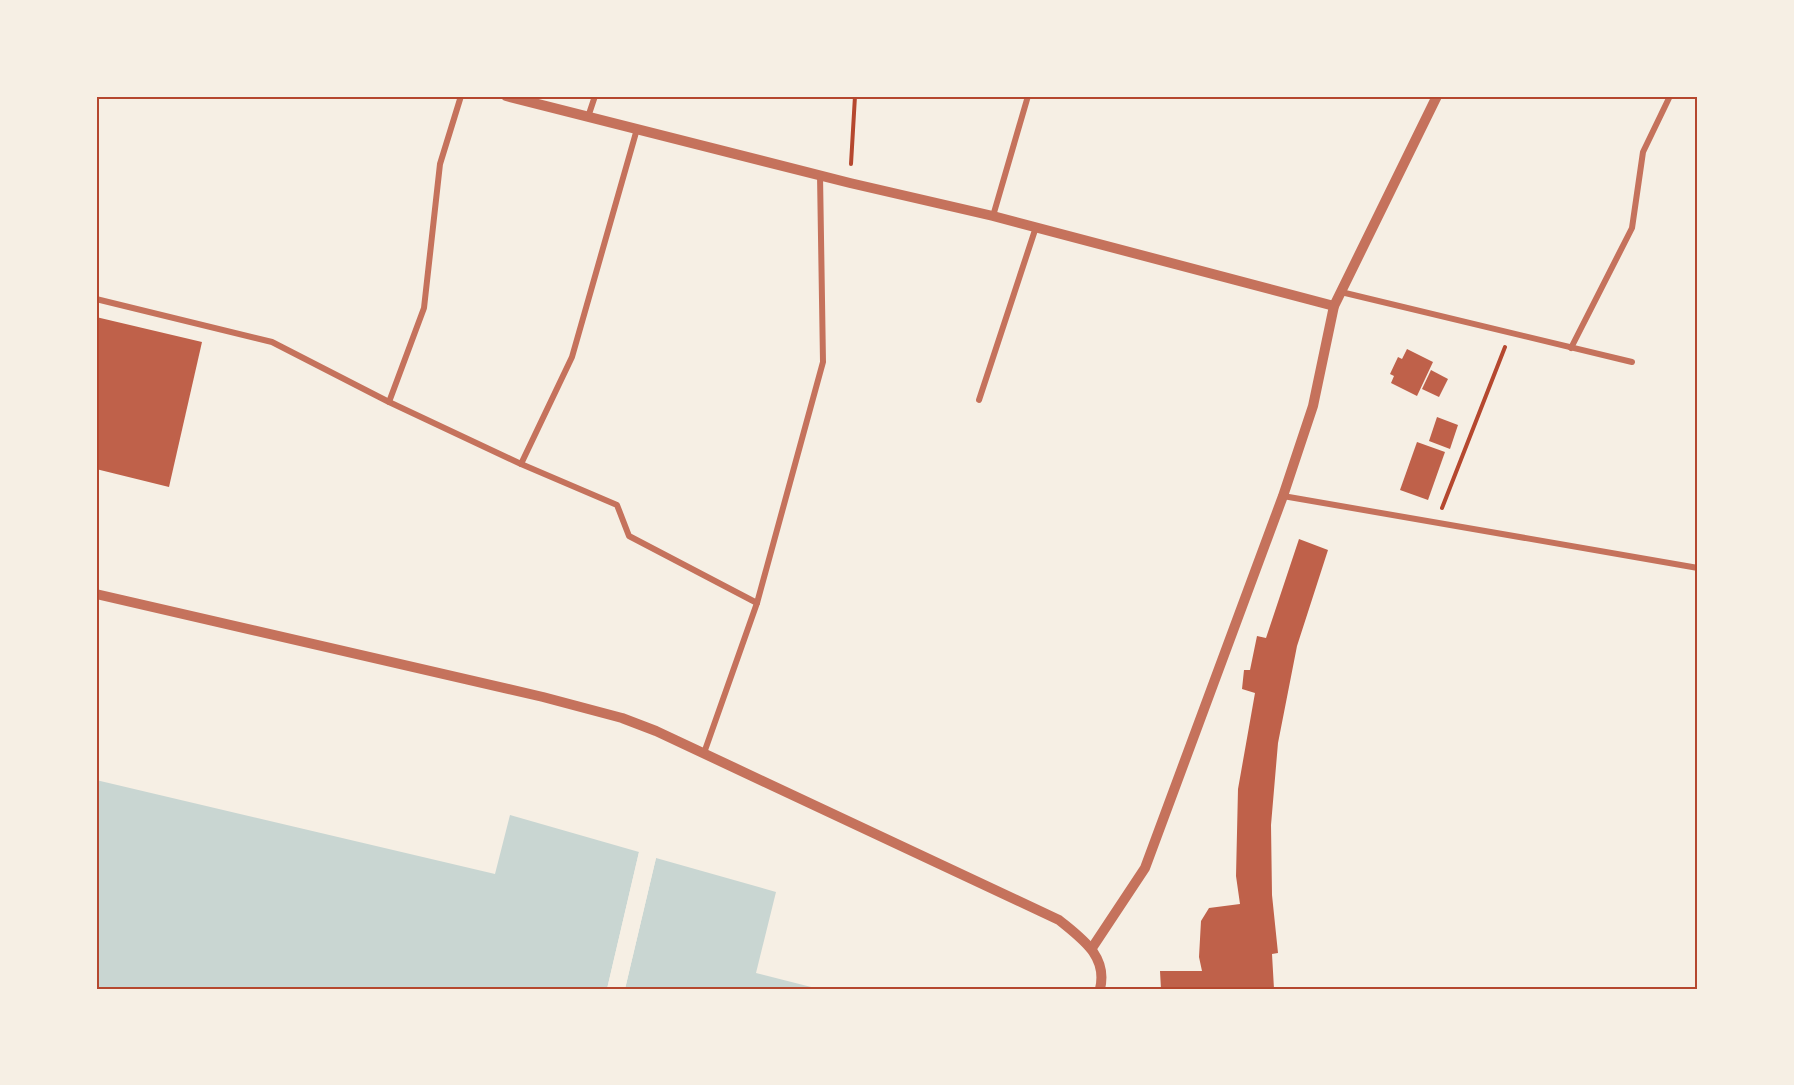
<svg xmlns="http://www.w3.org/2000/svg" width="1794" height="1085" font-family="Literata,serif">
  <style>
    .water { fill: #c9d6d2 }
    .pier { fill: #f6efe4 }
    .building { fill: #bf614a }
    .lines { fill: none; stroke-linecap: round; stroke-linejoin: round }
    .path { stroke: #b5482f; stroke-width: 4 }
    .minor { stroke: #c5725c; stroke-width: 6 }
    .tertiary { stroke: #c5725c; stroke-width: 10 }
    .neatline { fill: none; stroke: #b5482f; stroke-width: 2 }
  </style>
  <rect width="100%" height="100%" fill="#f6efe4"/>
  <!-- water -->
  <g class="water">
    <path d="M 96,780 L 495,874 L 510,815 L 639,852 L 607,989 L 96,989 Z"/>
    <path d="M 656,858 L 776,892 L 756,973 L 819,989 L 625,989 Z"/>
  </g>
  <!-- pier -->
  <g class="pier">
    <path d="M 639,852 L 641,853 L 610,989 L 607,989 Z"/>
    <path d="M 653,857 L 656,858 L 625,989 L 622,989 Z"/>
  </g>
  <!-- building -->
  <g class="building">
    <path d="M 96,317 L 202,342 L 169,487 L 96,469 Z"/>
    <path d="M 1407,349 L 1433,362 L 1417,396 L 1391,383 L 1394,376 L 1390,374 L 1398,357 L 1402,359 Z"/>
    <path d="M 1431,370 L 1448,379 L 1439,397 L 1422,389 Z"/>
    <path d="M 1437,417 L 1458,425 L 1450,449 L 1429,441 Z"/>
    <path d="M 1417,442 L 1445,452 L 1428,500 L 1400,490 Z"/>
    <path d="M 1299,539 L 1328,550 L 1297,646 L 1278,743 L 1271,825 L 1272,895 L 1278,953 L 1272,954 L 1274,989 L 1161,989 L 1160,971 L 1202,971 L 1199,957 L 1201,921 L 1209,908 L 1240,904 L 1236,876 L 1238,789 L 1255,693 L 1242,689 L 1244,670 L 1250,670 L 1257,636 L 1266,638 Z"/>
  </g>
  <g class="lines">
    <!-- path -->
    <g class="path">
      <path d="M 851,164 L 855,96"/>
      <path d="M 1442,508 L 1505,347"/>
    </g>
    <!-- minor -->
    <g class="minor">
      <path d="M 588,117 L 595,96"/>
      <path d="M 993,216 L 1028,96"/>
      <path d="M 1341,292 L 1632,362"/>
      <path d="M 96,299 L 272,342 L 389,402 L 521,464 L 617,505 L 629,536 L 757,603"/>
      <path d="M 1571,348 L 1632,228 L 1643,152 L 1670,96"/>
      <path d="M 979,400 L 1036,227"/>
      <path d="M 389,402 L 424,308 L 440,164 L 461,96"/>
      <path d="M 521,464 L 572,357 L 637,129"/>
      <path d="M 1283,496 L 1698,568"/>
      <path d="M 704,753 L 757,603 L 823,362 L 820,175"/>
    </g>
    <!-- tertiary -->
    <g class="tertiary">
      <path d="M 506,96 L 850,183 L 993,216 L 1334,306"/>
      <path d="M 96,594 L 543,697 L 622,718 L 656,731 L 1059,920 C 1082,939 1108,956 1100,989"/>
      <path d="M 1092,948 L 1145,868 L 1283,496 L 1313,406 L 1334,306 L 1437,96"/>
    </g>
  </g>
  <!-- border -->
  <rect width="1794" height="1085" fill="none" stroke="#f6efe4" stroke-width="195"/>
  <rect x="98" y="98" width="1598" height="890" class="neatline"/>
</svg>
